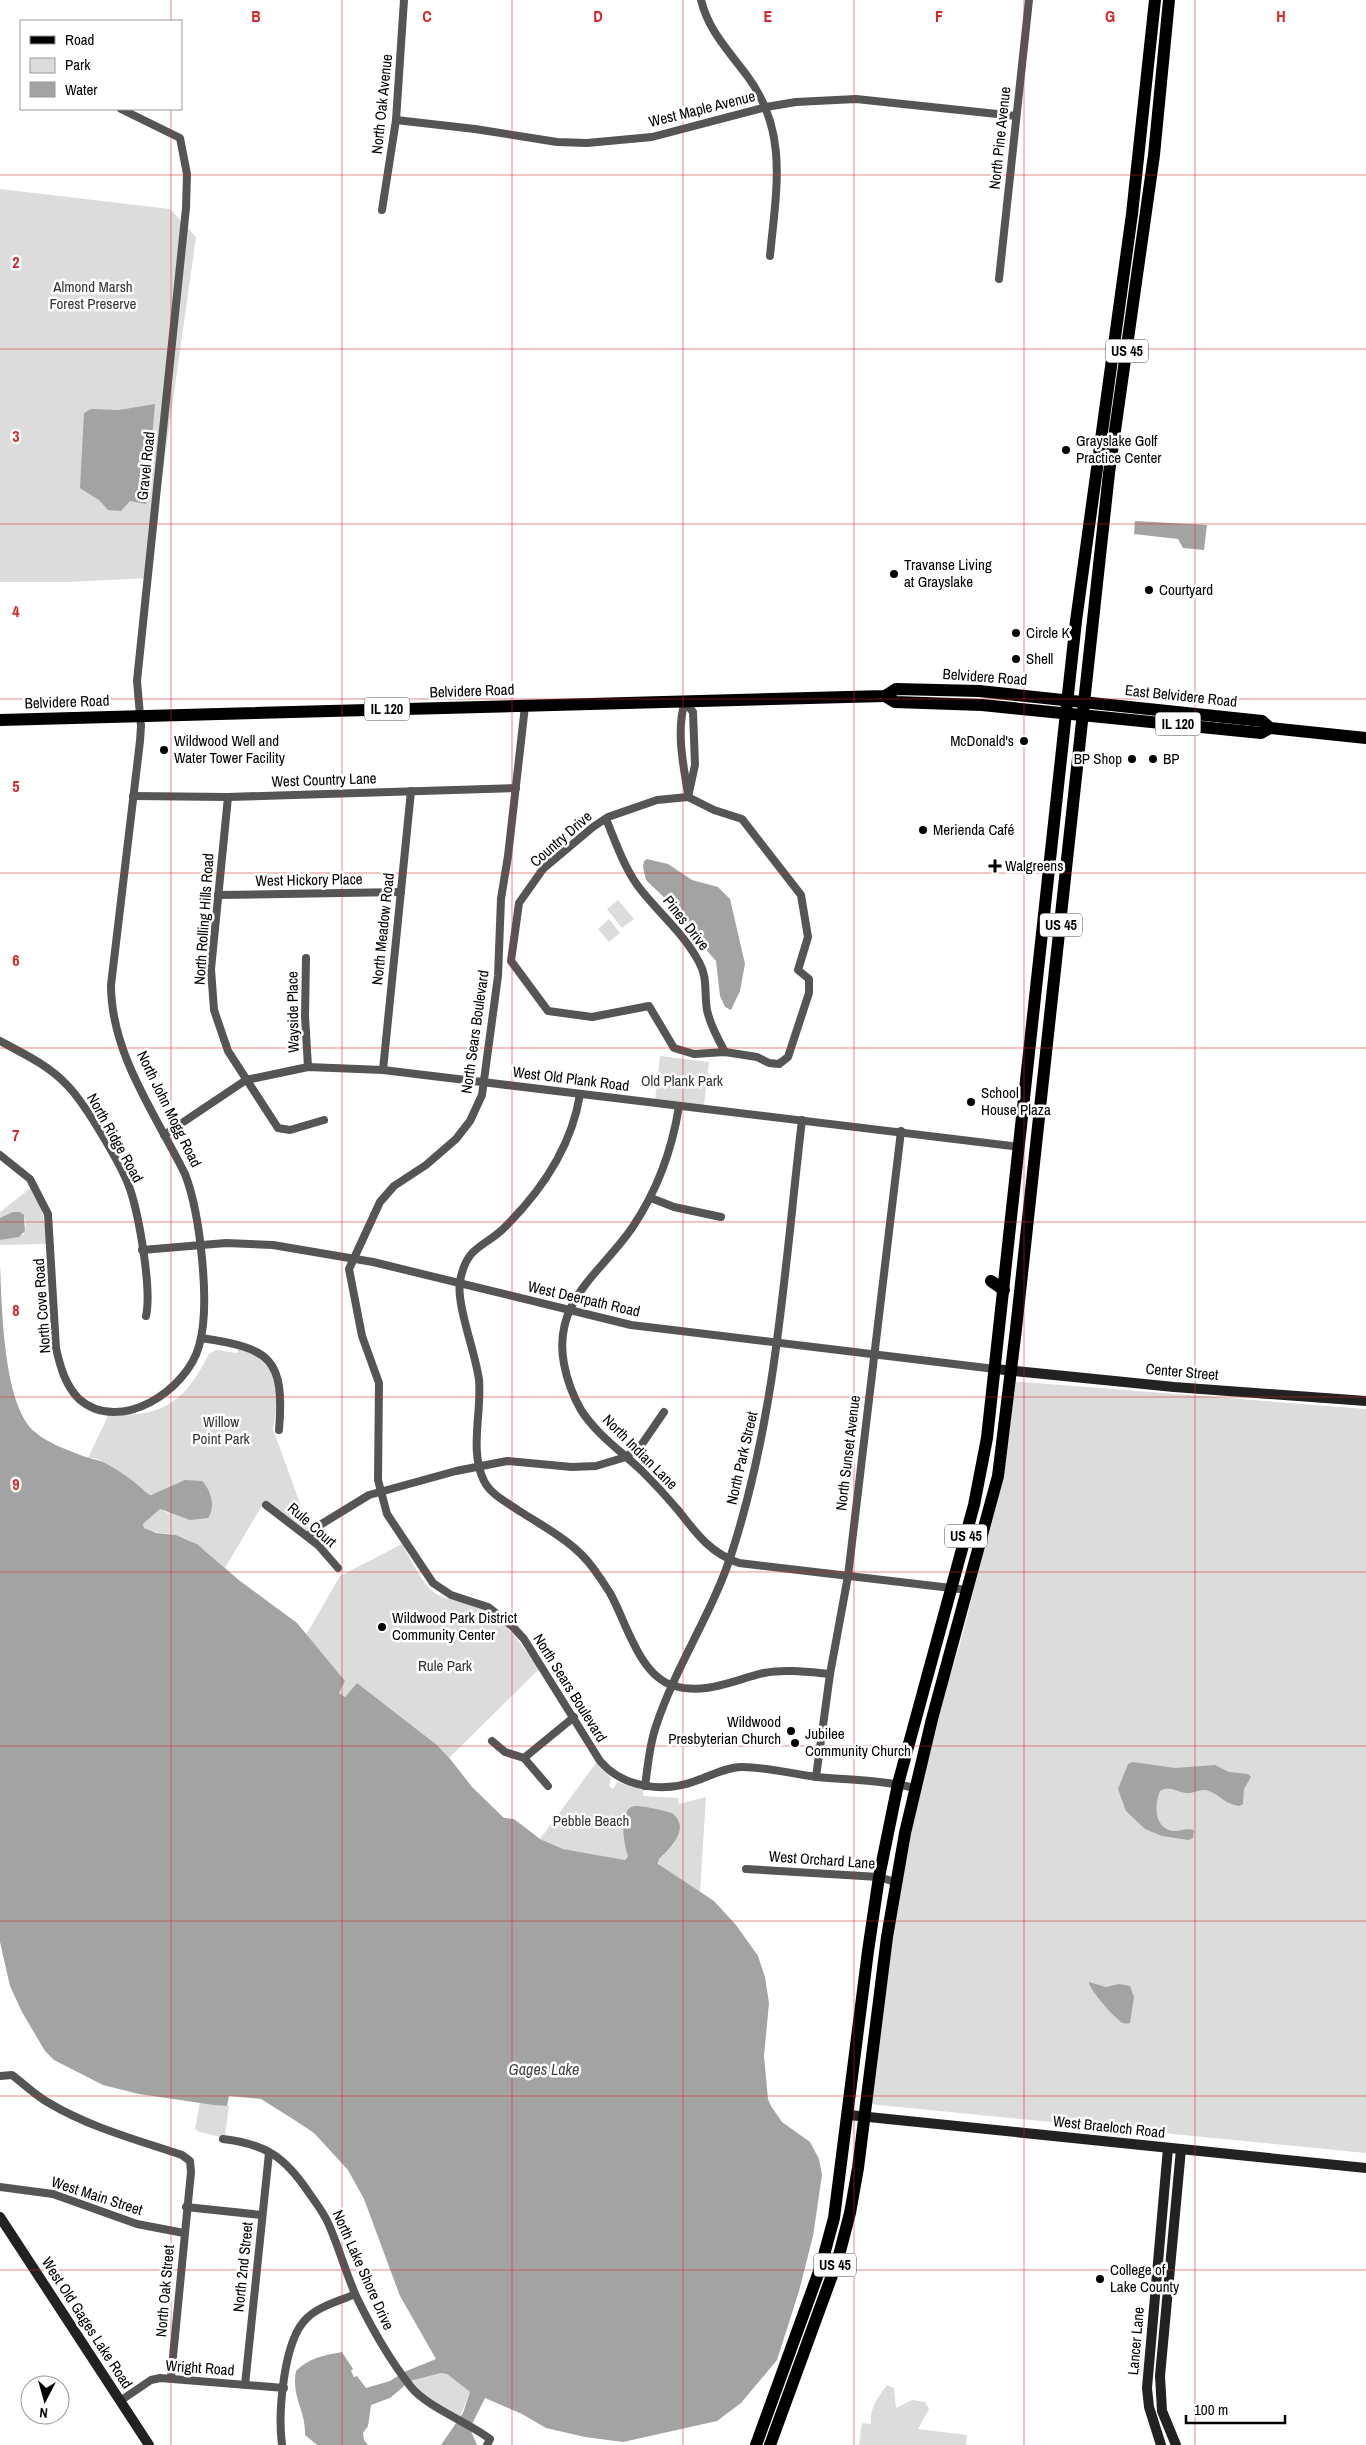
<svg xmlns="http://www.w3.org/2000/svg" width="1366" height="2445" font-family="'Archivo Narrow',sans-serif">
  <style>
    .green { fill: #dcdcdc }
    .water { fill: #a3a3a3 }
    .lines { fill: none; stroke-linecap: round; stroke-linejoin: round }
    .street { stroke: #555; stroke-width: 8 }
    .secondary { stroke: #222; stroke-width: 10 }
    .primary { stroke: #000; stroke-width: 12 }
    .grid { fill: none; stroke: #d62828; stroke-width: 1; stroke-opacity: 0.55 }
    .poi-dot { fill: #000; stroke: #fff; stroke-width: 2 }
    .labels { text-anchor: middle; stroke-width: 5; stroke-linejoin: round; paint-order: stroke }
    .shield { fill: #fff; stroke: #4c4c4c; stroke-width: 1 }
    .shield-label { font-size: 14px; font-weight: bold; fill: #000 }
    .street-label { font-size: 15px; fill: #000; stroke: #fff }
    .park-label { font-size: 15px; fill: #333; stroke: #fff }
    .poi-label { font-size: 15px; fill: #000; stroke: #fff; text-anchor: start }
    .water-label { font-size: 16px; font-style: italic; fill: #444; stroke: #fff }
    .grid-label { font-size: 16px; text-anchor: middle; font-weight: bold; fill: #d62828; stroke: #fff; stroke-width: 5; stroke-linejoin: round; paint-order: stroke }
  </style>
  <rect width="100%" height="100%" fill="#fff"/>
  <!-- green -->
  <g class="green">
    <path d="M 0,189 L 170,209 L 196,237 L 148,578 L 67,582 L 0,582 Z"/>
    <path d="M 618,900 L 634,919 L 622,928 L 607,909 Z"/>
    <path d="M 609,919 L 620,933 L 609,942 L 598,929 Z"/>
    <path d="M 660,1056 L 709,1062 L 704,1106 L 655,1101 Z"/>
    <path d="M 32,1187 C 43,1206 45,1223 47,1244 L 0,1245 L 0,1240 C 9,1236 15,1239 24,1234 C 27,1226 27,1217 20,1212 L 0,1218 L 0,1212 Z"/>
    <path d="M 239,1348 L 256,1356 L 272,1371 L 278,1398 L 273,1429 L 310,1531 L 307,1533 L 264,1502 L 225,1568 C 209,1554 196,1540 175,1535 C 164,1532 153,1534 144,1528 L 143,1524 L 160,1509 L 170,1514 L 154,1495 L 145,1493 L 139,1486 L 96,1458 L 88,1458 L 108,1416 C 165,1415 183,1404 209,1354 L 216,1350 L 237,1353 Z"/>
    <path d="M 1010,1381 L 1366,1409 L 1366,2153 L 869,2104 L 897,1875 L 918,1778 L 960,1644 L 995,1507 Z"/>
    <path d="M 402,1544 C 411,1559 419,1578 431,1590 C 441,1600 461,1600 474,1605 C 504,1616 521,1645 539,1669 L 449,1758 L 437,1745 L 357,1683 L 345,1697 L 339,1693 L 345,1681 L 306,1635 L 340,1576 Z"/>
    <path d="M 596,1763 L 611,1778 L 609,1786 L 613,1789 L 617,1782 L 643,1790 L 643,1796 L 678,1798 L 679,1804 L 706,1797 L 700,1892 L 659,1866 L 659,1859 L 674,1844 L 680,1829 L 652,1808 L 638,1806 L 624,1834 L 628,1856 L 624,1860 L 563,1849 L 540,1839 Z"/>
    <path d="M 200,2102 L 229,2106 L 225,2135 L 221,2137 L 199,2132 L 195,2129 Z"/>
    <path d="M 441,2373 L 447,2374 L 470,2392 L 460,2417 L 422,2394 L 410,2381 Z"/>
    <path d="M 887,2385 L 894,2388 L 896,2408 L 912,2400 L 925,2402 L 929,2409 L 918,2429 L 967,2435 L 966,2445 L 859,2445 L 862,2423 L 871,2424 C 869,2409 878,2397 887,2385 Z"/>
  </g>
  <!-- water -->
  <g class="water">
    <path d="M 155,404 L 146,504 L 130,501 L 121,511 L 108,510 L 99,500 L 80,488 L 84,413 L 91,409 L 119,410 Z"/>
    <path d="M 1135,521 L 1207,525 L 1204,550 L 1183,548 L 1178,539 L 1134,534 Z"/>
    <path d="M 647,859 L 668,864 L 692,880 L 718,887 L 730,899 L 745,964 L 740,991 L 731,1010 L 725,1007 L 720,996 L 716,961 L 687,928 L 672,905 L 646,880 L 643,867 L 644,861 Z"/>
    <path d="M 13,1212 L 20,1212 L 24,1215 L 25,1231 L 19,1237 L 0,1240 L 0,1218 Z"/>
    <path d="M 0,1266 C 2,1306 3,1406 35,1432 C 47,1443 68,1450 83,1456 C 90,1459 97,1459 105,1463 C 116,1469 130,1478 139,1486 C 144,1490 145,1493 151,1495 L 185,1480 L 202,1481 C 211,1490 216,1507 208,1518 L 190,1520 L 160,1509 L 143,1524 L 144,1528 L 156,1533 L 176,1535 L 197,1544 L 240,1581 L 297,1623 L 345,1681 L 339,1693 L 345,1697 L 357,1683 L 437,1745 L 451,1760 L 472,1787 L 504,1818 L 514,1819 L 540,1839 L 563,1849 L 625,1860 L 628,1856 C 624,1846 616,1804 638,1806 C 649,1807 661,1810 672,1813 C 691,1828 671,1848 659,1859 L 658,1864 L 714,1901 L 736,1925 L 758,1956 L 765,1977 L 769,2003 L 764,2056 L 768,2099 L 771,2106 L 782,2122 L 810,2142 L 819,2159 L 822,2175 L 813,2236 L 799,2291 L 777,2360 L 741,2403 L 717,2421 L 623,2442 L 585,2437 L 546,2428 L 522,2414 L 485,2398 L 472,2424 L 471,2431 L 477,2445 L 441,2445 L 463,2413 L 470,2392 L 447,2374 L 441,2373 L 410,2381 L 390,2398 L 371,2405 L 368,2426 L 363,2433 L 364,2440 L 368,2445 L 317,2445 L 305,2435 C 306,2410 291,2398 296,2371 C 309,2358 324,2355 342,2352 L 353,2369 L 351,2371 L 354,2377 L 357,2376 L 366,2388 L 390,2381 L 404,2372 L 436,2359 L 400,2296 L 364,2199 L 348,2170 L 314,2133 L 296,2121 L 261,2099 L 229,2096 L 227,2106 L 214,2105 L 139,2094 L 103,2085 L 54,2060 L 45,2051 L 22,2012 L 10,1986 L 0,1942 Z"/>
    <path d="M 1133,1762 L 1175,1768 L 1215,1765 L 1229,1772 L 1248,1774 L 1251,1777 L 1244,1789 L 1243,1804 L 1240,1806 C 1222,1803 1222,1796 1209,1791 C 1202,1788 1196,1792 1190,1793 C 1178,1794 1171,1784 1160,1791 C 1154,1805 1154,1829 1174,1831 C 1181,1831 1186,1828 1194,1830 L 1193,1838 L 1189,1840 L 1162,1836 L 1145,1829 L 1126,1811 L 1118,1789 L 1128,1764 Z"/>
    <path d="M 1089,1982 L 1106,1987 L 1119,1984 L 1130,1986 L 1134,1997 L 1130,2023 C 1126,2024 1122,2024 1119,2020 C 1112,2015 1089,1989 1089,1982 Z"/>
  </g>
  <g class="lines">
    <!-- street -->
    <g class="street">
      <path d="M 701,0 C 709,32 729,51 748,77 C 789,133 776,191 770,256"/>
      <path d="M 396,120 L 475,129 L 557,142 L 587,143 L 652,137 L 766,107 L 796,102 L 856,99 L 1016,116"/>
      <path d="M 382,210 L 396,120 L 404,0"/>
      <path d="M 999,279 L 1029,0"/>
      <path d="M 685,702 L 693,712 L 695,765 L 688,797"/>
      <path d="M 685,702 C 676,729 683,765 688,793"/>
      <path d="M 525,706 L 508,856 L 501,899 L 498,976 L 482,1095 L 470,1121 L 456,1139 L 426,1165 L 394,1186 L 380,1202 L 349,1269 L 362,1336 L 379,1383 L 378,1480 L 387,1514 L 433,1583 L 451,1595 L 488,1607 L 512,1626 L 524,1639 L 600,1761 C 624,1789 666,1793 698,1780 C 712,1775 727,1767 742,1767 C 767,1767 792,1774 817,1777 C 850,1780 883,1780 915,1788"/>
      <path d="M 133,796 L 228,797 L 516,788"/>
      <path d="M 228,797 L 211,969 L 214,1010 L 228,1051 L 278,1128 L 290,1130 L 324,1120"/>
      <path d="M 688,797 L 714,810 L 742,819 L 801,895 L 808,937 L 798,970 L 809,979 L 809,993 L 788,1057 L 779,1064 L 769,1063 L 757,1057 L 725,1052 L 694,1054 L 674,1048 L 649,1006 L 592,1017 L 548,1011 L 511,961 L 519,903 L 543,869 L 593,827 L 608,817 L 657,800 Z"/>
      <path d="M 606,819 C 616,843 625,870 641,890 C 660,914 685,935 699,962 C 708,978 704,992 707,1010 C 710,1025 718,1039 725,1052"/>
      <path d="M 218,895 L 401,892"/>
      <path d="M 306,958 L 305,1016 L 308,1067"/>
      <path d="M 0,1041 C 24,1054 48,1065 67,1085 C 84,1102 122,1165 130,1189 C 139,1216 152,1289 146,1316"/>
      <path d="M 383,1070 L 411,791"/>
      <path d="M 580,1094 C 572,1145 542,1190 506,1226 C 485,1248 467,1244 460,1281 C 456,1305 476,1354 479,1380 C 482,1412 469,1451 484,1481 C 491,1495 508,1503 521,1512 C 546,1528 575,1543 593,1568 C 599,1576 605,1585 610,1593 C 626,1621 639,1676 674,1686 C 705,1695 734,1680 764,1673 C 785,1669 808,1672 830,1674"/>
      <path d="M 679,1106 C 672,1151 657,1191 632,1228 C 601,1273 552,1301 564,1364 C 567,1380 573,1396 581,1410 C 597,1435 621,1451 642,1471 C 655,1484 667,1497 678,1510 C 696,1533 710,1553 739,1563 L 968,1590"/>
      <path d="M 164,1135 L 246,1080 L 308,1067 L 383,1070 L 1020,1147"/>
      <path d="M 0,1155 L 30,1179 L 48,1214 L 56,1348 C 60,1366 65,1385 79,1399 C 120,1435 187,1390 199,1346 C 211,1306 200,1213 185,1174 C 156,1115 111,1054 111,985 L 140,741 L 141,726 L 137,681 L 186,208 L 187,174 L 180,138 L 121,109"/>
      <path d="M 651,1198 L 674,1207 L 721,1217"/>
      <path d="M 142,1250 L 226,1243 L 273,1245 L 373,1262 L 631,1325 L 995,1369"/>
      <path d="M 201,1338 C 270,1348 285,1358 279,1430"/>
      <path d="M 266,1505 L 318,1545 L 338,1568"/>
      <path d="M 308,1536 L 320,1525 L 369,1495 L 456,1471 L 507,1461 L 572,1467 L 596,1466 L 626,1457 L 642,1444 L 664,1412"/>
      <path d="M 492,1741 L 505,1752 L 524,1758 L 574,1717"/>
      <path d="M 524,1758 L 548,1786"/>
      <path d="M 816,1777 L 830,1674 L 848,1576 L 901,1131"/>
      <path d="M 645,1786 C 648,1766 649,1746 656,1726 C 676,1665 714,1611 733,1549 C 777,1411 785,1263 802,1120"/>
      <path d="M 746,1869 L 879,1877 L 895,1882"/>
      <path d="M 0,2076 L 12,2075 C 24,2084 36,2096 49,2103 C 89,2127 137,2140 182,2155 L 190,2161 L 191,2172 L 171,2377"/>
      <path d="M 223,2139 C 266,2144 285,2157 309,2193 C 316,2203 324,2213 329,2225 C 339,2248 346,2273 356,2296 C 371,2327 389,2359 411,2387 C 427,2407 468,2422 490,2439 L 487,2445"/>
      <path d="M 0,2187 L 53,2194 L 137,2224 L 184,2233"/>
      <path d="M 186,2207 L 262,2215"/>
      <path d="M 245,2385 L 269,2153"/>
      <path d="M 120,2401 L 151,2380 L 160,2378 L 284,2388"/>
      <path d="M 282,2445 C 278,2414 283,2340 307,2318 C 319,2306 340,2301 355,2294"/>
    </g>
    <!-- secondary -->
    <g class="secondary">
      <path d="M 995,1369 L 1174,1387 L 1366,1401"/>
      <path d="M 849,2115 L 1366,2168"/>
      <path d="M 0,2217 L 149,2445"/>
      <path d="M 1161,2445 L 1149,2407 L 1147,2388 L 1168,2148"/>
      <path d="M 1176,2445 L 1162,2411 L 1160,2376 L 1181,2149"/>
    </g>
    <!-- primary -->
    <g class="primary">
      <path d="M 885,696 L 895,702 L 982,705 L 1261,733 L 1270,728"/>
      <path d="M 0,720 L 885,696 L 896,689 L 979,691 L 1262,721 L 1270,728 L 1366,738"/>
      <path d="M 991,1281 L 1004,1290"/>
      <path d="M 756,2445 L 821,2266 L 834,2218 L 868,1951 L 879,1877 L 898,1784 L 974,1505 L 987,1438 L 1076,621 L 1132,214 L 1155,0"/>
      <path d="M 770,2445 L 838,2259 L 850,2213 L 858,2168 L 887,1937 L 905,1833 L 932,1719 L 998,1476 L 1016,1329 L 1109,473 L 1154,155 L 1169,0"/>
    </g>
  </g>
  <!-- grid -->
  <path class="grid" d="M 171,0 L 171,21M 342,0 L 342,2445M 512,0 L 512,2445M 683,0 L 683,2445M 854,0 L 854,2445M 1024,0 L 1024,2445M 1195,0 L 1195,2445M 171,109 L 171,2445M 0,175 L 1366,175M 0,349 L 1366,349M 0,524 L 1366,524M 0,699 L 1366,699M 0,873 L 1366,873M 0,1048 L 1366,1048M 0,1222 L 1366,1222M 0,1397 L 1366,1397M 0,1572 L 1366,1572M 0,1746 L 1366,1746M 0,1921 L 1366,1921M 0,2096 L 1366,2096M 0,2270 L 1366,2270"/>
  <!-- markers -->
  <g class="poi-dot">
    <circle cx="1066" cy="450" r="5"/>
    <circle cx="894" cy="574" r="5"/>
    <circle cx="1149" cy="590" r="5"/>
    <circle cx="1016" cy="633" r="5"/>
    <circle cx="1016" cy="659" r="5"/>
    <circle cx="1024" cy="741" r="5"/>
    <circle cx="164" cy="750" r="5"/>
    <circle cx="1132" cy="759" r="5"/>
    <circle cx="1153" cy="759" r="5"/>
    <circle cx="923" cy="830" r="5"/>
    <path d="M992.5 858.5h5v5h5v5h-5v5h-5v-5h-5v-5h5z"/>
    <circle cx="971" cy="1102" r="5"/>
    <circle cx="382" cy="1627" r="5"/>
    <circle cx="791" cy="1731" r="5"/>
    <circle cx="795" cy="1743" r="5"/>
    <circle cx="1100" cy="2279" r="5"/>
  </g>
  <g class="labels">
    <!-- shield labels -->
    <g class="shield">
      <rect x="1106" y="339.5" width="42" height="23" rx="4"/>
      <rect x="364.5" y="697.5" width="45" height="23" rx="4"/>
      <rect x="1155.5" y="712.5" width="45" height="23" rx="4"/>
      <rect x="1040" y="913.5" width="42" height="23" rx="4"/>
      <rect x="945" y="1524.5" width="42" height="23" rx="4"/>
      <rect x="814" y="2253.5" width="42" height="23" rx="4"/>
    </g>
    <g class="shield-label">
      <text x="1127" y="356">US 45</text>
      <text x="387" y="714">IL 120</text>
      <text x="1178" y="729">IL 120</text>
      <text x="1061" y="930">US 45</text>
      <text x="966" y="1541">US 45</text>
      <text x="835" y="2270">US 45</text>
    </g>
    <!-- street labels -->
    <g class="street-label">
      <text transform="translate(382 104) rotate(-84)" y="5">North Oak Avenue</text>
      <text transform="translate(702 109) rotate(-14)" y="5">West Maple Avenue</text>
      <text transform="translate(1000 138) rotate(-84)" y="5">North Pine Avenue</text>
      <text transform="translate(146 466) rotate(-84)" y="5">Gravel Road</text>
      <text transform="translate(985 677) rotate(4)" y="5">Belvidere Road</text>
      <text transform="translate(472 691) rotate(-2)" y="5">Belvidere Road</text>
      <text transform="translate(1181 696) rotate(6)" y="5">East Belvidere Road</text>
      <text transform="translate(67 702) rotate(-2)" y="5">Belvidere Road</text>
      <text transform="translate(324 780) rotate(-2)" y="5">West Country Lane</text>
      <text transform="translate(561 839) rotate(-41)" y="5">Country Drive</text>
      <text transform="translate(309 880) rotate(-1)" y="5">West Hickory Place</text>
      <text transform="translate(204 919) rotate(-86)" y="5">North Rolling Hills Road</text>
      <text transform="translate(686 923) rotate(52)" y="5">Pines Drive</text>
      <text transform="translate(383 929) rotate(-84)" y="5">North Meadow Road</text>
      <text transform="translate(293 1012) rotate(-91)" y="5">Wayside Place</text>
      <text transform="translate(475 1032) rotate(-82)" y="5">North Sears Boulevard</text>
      <text transform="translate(571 1079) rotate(7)" y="5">West Old Plank Road</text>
      <text transform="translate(169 1109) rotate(64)" y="5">North John Mogg Road</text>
      <text transform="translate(115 1138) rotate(61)" y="5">North Ridge Road</text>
      <text transform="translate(584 1299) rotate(13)" y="5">West Deerpath Road</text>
      <text transform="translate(42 1306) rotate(-94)" y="5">North Cove Road</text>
      <text transform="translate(1182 1372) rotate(5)" y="5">Center Street</text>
      <text transform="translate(640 1452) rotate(45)" y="5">North Indian Lane</text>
      <text transform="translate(848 1453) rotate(-83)" y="5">North Sunset Avenue</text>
      <text transform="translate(742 1458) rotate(-77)" y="5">North Park Street</text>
      <text transform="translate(312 1525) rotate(41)" y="5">Rule Court</text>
      <text transform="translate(570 1688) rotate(58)" y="5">North Sears Boulevard</text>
      <text transform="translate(822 1860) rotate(4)" y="5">West Orchard Lane</text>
      <text transform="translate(1109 2127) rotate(6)" y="5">West Braeloch Road</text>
      <text transform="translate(97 2196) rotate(18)" y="5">West Main Street</text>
      <text transform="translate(243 2267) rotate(-84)" y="5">North 2nd Street</text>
      <text transform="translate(363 2270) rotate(66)" y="5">North Lake Shore Drive</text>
      <text transform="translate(165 2291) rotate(-85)" y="5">North Oak Street</text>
      <text transform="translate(87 2323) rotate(57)" y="5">West Old Gages Lake Road</text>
      <text transform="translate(1136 2341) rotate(-85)" y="5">Lancer Lane</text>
      <text transform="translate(200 2368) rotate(4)" y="5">Wright Road</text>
    </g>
    <!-- park labels -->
    <g class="park-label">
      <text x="93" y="292">Almond Marsh<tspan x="93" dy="17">Forest Preserve</tspan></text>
      <text x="682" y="1086">Old Plank Park</text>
      <text x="221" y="1427">Willow<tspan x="221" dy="17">Point Park</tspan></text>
      <text x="445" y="1671">Rule Park</text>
      <text x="591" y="1826">Pebble Beach</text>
    </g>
    <!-- poi labels -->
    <g class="poi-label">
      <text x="1076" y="446">Grayslake Golf<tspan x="1076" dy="17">Practice Center</tspan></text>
      <text x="904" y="570">Travanse Living<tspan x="904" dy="17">at Grayslake</tspan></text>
      <text x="1159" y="595">Courtyard</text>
      <text x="1026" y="638">Circle K</text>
      <text x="1026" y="664">Shell</text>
      <text x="174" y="746">Wildwood Well and<tspan x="174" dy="17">Water Tower Facility</tspan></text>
      <text x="1014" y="746" text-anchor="end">McDonald's</text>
      <text x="1122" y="764" text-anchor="end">BP Shop</text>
      <text x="1163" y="764">BP</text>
      <text x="933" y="835">Merienda Café</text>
      <text x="1005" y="871">Walgreens</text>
      <text x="981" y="1098">School<tspan x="981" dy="17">House Plaza</tspan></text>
      <text x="392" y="1623">Wildwood Park District<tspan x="392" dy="17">Community Center</tspan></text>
      <text x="781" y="1727" text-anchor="end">Wildwood<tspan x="781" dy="17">Presbyterian Church</tspan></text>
      <text x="805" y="1739">Jubilee<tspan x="805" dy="17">Community Church</tspan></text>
      <text x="1110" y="2275">College of<tspan x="1110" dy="17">Lake County</tspan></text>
    </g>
    <!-- water labels -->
    <g class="water-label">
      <text x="544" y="2075">Gages Lake</text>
    </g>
  </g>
  <g class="grid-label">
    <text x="256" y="22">B</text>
    <text x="427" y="22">C</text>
    <text x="598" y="22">D</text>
    <text x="768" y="22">E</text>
    <text x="939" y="22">F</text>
    <text x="1110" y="22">G</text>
    <text x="1281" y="22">H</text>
    <text x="16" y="268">2</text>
    <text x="16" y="442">3</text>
    <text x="16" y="617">4</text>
    <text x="16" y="792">5</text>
    <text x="16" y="966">6</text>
    <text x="16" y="1141">7</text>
    <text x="16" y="1316">8</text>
    <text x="16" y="1490">9</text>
  </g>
  <!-- legend -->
  <rect x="20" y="20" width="162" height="90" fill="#ffffff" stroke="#999999"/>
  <rect x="30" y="36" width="25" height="8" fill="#000000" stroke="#999999"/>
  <text x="65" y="45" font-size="15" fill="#000000">Road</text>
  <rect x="30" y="58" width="25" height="15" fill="#dcdcdc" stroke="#999999"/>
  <text x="65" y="70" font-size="15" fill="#000000">Park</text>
  <rect x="30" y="82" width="25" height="15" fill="#a3a3a3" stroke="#999999"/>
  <text x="65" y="95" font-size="15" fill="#000000">Water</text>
  <!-- north arrow -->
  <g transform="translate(45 2400) rotate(186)"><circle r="24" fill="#ffffff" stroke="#999999"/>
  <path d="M0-4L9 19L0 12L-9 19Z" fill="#000000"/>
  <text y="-8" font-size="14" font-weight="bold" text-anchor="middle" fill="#000000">N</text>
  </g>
  <!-- scale -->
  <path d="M1186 2415v8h99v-8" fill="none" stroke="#000000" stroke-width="2.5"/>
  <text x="1194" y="2415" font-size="15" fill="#000000" stroke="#ffffff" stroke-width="4" paint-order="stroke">100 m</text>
</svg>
